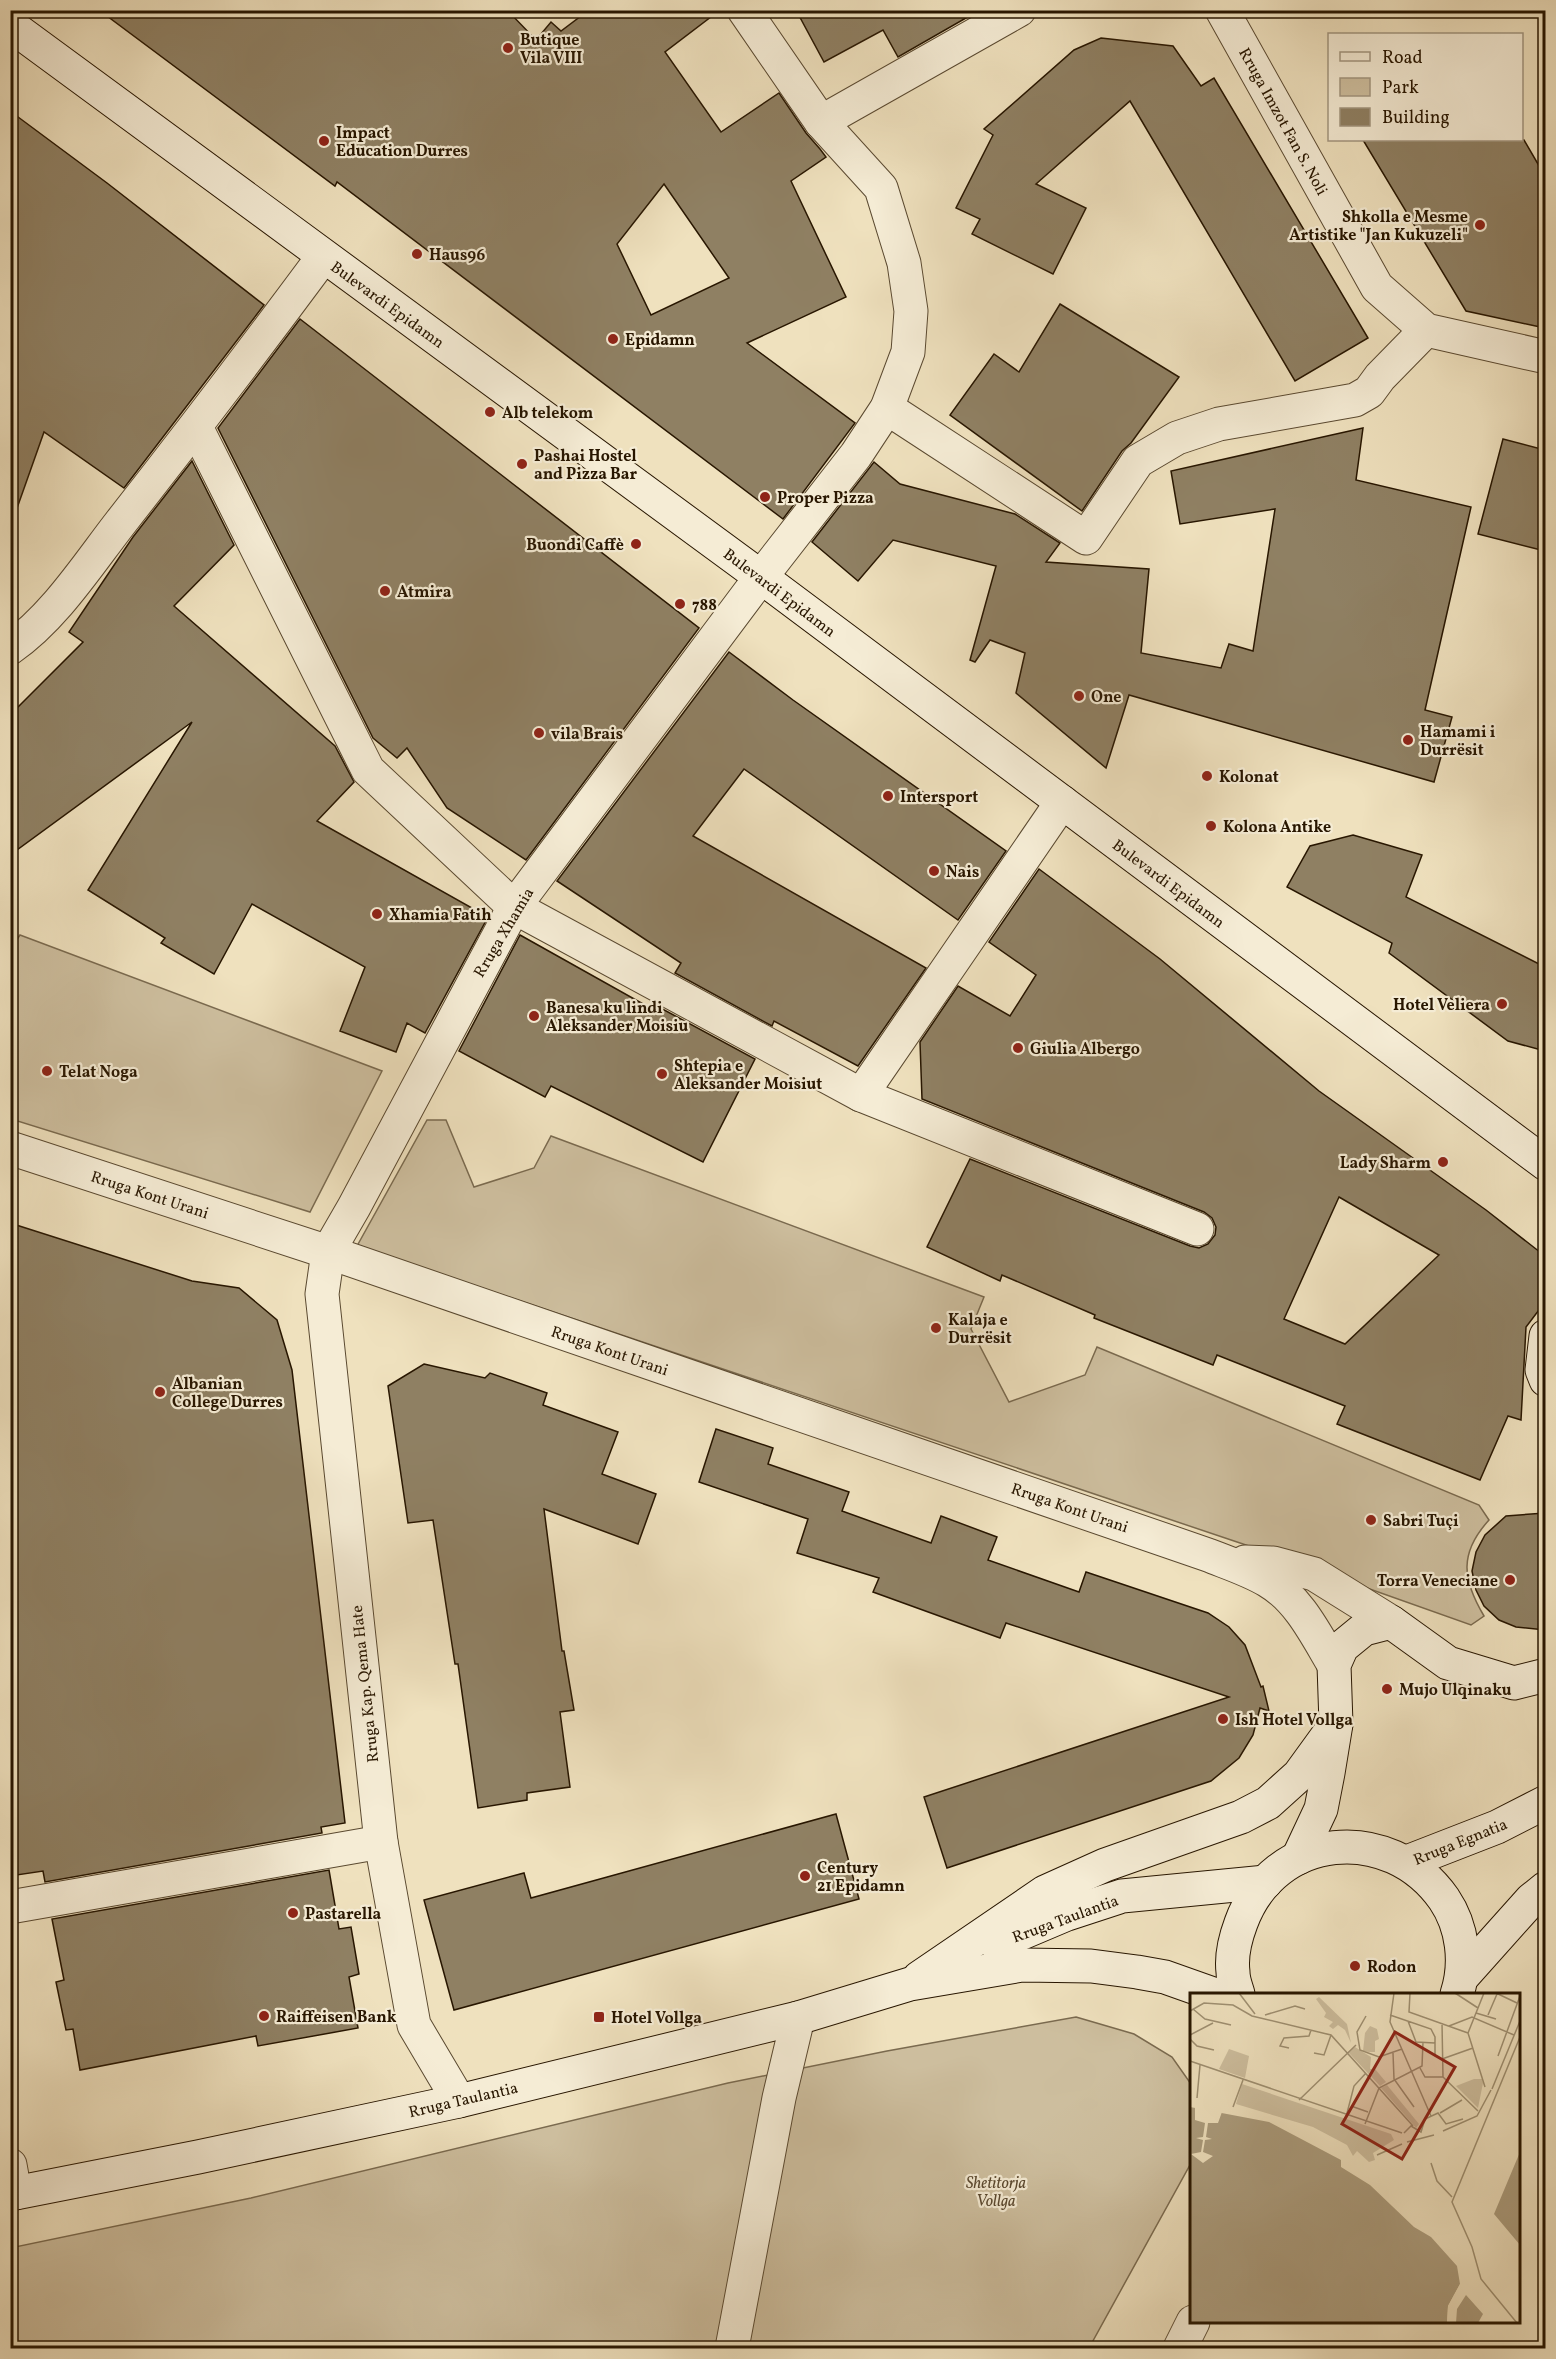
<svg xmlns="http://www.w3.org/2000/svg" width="1556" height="2359" font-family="Vollkorn,serif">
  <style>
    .green { fill: #cdbe9e; stroke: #7a6a4f; stroke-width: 1.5 }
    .building { fill: #8f8063; stroke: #281600; stroke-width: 1.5; fill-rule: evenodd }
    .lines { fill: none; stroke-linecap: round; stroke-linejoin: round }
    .pedestrian-casing { stroke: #5a4930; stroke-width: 35 }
    .minor-casing { stroke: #5a4930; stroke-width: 35 }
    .tertiary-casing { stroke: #5a4930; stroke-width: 35 }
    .secondary-casing { stroke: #281600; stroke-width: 35 }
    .pedestrian { stroke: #f5ecd5; stroke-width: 33 }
    .minor { stroke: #f5ecd5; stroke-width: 33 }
    .tertiary { stroke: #f5ecd5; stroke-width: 33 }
    .secondary { stroke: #f5ecd5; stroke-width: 33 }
    .poi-dot { fill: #8f2418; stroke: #f5ecd5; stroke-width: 2 }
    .labels { text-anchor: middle; stroke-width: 4.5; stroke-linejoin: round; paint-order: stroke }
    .poi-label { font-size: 16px; font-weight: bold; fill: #281600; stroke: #f5ecd5; text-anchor: start }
    .street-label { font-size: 16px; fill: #281600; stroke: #f5ecd5 }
    .park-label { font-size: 16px; font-style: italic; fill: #5a482f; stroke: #f5ecd5 }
    .inset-road { fill: none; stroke: #9f9072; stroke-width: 1.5 }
    .view { fill: #8f2418; fill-opacity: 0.15; stroke: #8f2418; stroke-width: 3 }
    .inset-edge { fill: none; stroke: #281600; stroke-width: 3 }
  </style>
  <rect width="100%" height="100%" fill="#efe1be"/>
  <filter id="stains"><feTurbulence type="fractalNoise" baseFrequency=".00333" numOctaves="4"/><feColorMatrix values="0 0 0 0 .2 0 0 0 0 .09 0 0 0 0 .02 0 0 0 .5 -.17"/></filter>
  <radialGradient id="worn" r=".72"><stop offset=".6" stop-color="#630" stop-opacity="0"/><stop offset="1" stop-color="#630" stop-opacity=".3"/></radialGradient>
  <!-- green -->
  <g class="green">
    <path d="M 20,935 L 382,1071 L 310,1212 L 11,1119 L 10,950 Z"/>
    <path d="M 427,1120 L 446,1120 L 474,1187 L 534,1168 L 551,1136 L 984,1297 L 971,1329 L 1009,1402 L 1085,1375 L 1097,1347 L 1479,1505 L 1489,1520 C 1459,1553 1462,1579 1484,1616 L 1471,1625 L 1243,1544 L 357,1246 Z"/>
    <path d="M 1076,2017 L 1134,2034 L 1172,2057 L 1191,2084 L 1191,2163 L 1089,2348 L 11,2348 L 10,2248 L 251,2198 L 728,2083 L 887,2051 Z"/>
  </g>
  <!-- building -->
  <g class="building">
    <path d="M 99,10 L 507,10 L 536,40 L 551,22 L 561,31 L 589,10 L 720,10 L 665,52 L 721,132 L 779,93 L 806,133 L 820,149 L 826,157 L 791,181 L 846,297 L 747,343 L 855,423 L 783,519 L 337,182 L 335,186 ZM 664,184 L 729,278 L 651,315 L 617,244 Z"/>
    <path d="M 796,10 L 980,10 L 898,57 L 883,30 L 824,62 Z"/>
    <path d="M 1101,38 L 1173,46 L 1201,86 L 1214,78 L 1368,338 L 1295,381 L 1130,101 L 1036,184 L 1086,208 L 1053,274 L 972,234 L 980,219 L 956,208 L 993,135 L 984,129 L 1074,50 Z"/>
    <path d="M 10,111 L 107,183 L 264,305 L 124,488 L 44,432 L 16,511 L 10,510 Z"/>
    <path d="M 1363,140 L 1524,140 L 1545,176 L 1545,328 L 1466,311 Z"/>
    <path d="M 1060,304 L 1179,377 L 1131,443 L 1122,451 L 1082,511 L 950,415 L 994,354 L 1019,372 Z"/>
    <path d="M 300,319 L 699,628 L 526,860 L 447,808 L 407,748 L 397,758 L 373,738 L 218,428 Z"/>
    <path d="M 1363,428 L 1356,480 L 1471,507 L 1425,710 L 1452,717 L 1434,782 L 1129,695 L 1106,768 L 1016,693 L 1025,653 L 990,640 L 975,662 L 970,660 L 996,566 L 893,540 L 858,581 L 812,542 L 874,462 L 900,484 L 1015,514 L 1060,543 L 1046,562 L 1149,569 L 1141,653 L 1221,668 L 1229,644 L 1253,651 L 1275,509 L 1180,524 L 1171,471 Z"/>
    <path d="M 1503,439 L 1545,450 L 1545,551 L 1478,534 Z"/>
    <path d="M 192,461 L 234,545 L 174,606 L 335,746 L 354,782 L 317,821 L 488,917 L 425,1033 L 407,1023 L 396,1052 L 340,1031 L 365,967 L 252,904 L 214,974 L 161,943 L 165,938 L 88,890 L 192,722 L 10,855 L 10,715 L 83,642 L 69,632 L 133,537 Z"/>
    <path d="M 729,652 L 793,700 L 1006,851 L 958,920 L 744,769 L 693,836 L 926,968 L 858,1066 L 774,1021 L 772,1026 L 675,973 L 681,963 L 557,881 Z"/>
    <path d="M 1353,835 L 1422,855 L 1406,897 L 1545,967 L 1545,1051 L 1508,1041 L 1389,953 L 1392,943 L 1287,887 L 1310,846 Z"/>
    <path d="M 1039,869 L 1160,959 L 1319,1091 L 1486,1210 L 1545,1256 L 1545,1302 L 1526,1327 L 1521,1420 L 1508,1416 L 1480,1480 L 1337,1424 L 1345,1406 L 1217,1355 L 1213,1365 L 1094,1318 L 1095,1315 L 1002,1275 L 1000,1281 L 927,1247 L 970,1159 L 1190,1246 L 1199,1248 L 1208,1244 L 1215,1235 L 1216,1227 L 1212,1218 L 1204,1212 L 922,1099 L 920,1042 L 958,986 L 1010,1016 L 1036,975 L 989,942 ZM 1339,1197 L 1439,1255 L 1345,1344 L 1284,1319 Z"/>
    <path d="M 520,935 L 652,1009 L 655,1005 L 755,1059 L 703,1162 L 551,1086 L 545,1097 L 459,1051 Z"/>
    <path d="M 10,1223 L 192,1281 L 239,1288 L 277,1320 L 292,1370 L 345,1823 L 321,1827 L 322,1833 L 45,1882 L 43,1871 L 10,1876 Z"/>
    <path d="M 424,1364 L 485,1378 L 490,1373 L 547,1393 L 543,1405 L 618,1432 L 602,1474 L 656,1494 L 638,1544 L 544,1509 L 562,1651 L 564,1651 L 574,1710 L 560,1712 L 570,1787 L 527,1793 L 527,1800 L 478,1808 L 458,1664 L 455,1664 L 433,1520 L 408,1523 L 388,1386 Z"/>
    <path d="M 716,1429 L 773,1448 L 768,1464 L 849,1492 L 842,1511 L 931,1543 L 941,1516 L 997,1537 L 988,1560 L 1079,1592 L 1086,1572 L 1208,1613 L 1229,1627 L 1245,1645 L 1261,1687 L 1263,1686 L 1269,1711 L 1260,1708 L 1253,1735 L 1239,1758 L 1211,1781 L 947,1868 L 924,1797 L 1229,1697 L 1006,1623 L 1000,1638 L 873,1592 L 879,1578 L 797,1553 L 808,1519 L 699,1482 Z"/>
    <path d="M 1545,1513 L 1545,1630 L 1516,1627 L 1499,1620 L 1484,1606 L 1476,1590 L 1472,1571 L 1476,1552 L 1485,1535 L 1506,1516 Z"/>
    <path d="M 836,1814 L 859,1899 L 454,2010 L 424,1900 L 524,1873 L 531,1898 Z"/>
    <path d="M 329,1870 L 339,1929 L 351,1927 L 359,1974 L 349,1977 L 358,2028 L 258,2046 L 256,2036 L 80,2070 L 73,2029 L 66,2030 L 56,1982 L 64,1980 L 52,1919 Z"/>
  </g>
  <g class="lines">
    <!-- pedestrian casing -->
    <g class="pedestrian-casing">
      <path id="pedestrian" d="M 732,2348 L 779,2098 L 798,2018"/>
    </g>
    <!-- minor casing -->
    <g class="minor-casing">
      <g id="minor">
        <path d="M 1222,10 L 1377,287 L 1426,330 L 1546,357"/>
        <path d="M 821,122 L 1019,10"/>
        <path d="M 887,408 L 1086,538 L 1138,461 L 1177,438 L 1219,424 L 1355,400 L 1369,392 L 1380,377 L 1426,330"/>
        <path d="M 196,427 L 368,770 L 514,907 L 861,1095 L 1197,1229"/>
        <path d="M 10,648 C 54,618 89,563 121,522 C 190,434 257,346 323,257"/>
        <path d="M 861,1095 L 1062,802"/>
        <path d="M 10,1907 L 381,1842"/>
        <path d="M 459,2101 L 414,2025 L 381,1842 L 322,1294 L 328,1252 L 354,1207 L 514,907 L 761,577 L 856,455 L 887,408 L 908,352 L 911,311 L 904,263 L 881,188 L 821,122 L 744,10"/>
        <path d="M 10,2165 L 15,2193"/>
        <path d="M 1180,2348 L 1193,2322"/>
      </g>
    </g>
    <!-- tertiary casing -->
    <g class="tertiary-casing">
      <g id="tertiary">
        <path d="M 10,1148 L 328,1252 L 1208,1555 C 1228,1563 1250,1570 1268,1581 C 1299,1599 1316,1635 1334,1665"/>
        <path d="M 1245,1562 L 1273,1563 L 1314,1574 L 1391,1622"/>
      </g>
    </g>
    <!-- secondary casing -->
    <g class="secondary-casing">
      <g id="secondary">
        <path d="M 10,25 L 761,577 L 1546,1164"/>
        <path d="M 1546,1336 L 1542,1370 L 1546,1380"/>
        <path d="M 1298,1858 L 1321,1809 L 1328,1773 L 1336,1724 L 1334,1665 L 1342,1647 L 1364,1629 L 1391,1622 L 1448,1663 L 1514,1683 L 1546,1675"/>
        <path d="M 1407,1862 L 1497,1827 L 1546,1802"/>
        <path d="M 996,1944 L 1067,1914 L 1122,1896 L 1266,1882"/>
        <path d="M 1463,1976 L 1531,1900 L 1546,1888"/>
        <path d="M 919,1978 L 1045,1892 L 1105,1865 L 1241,1817 L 1268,1803 L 1299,1775 L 1336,1724"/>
        <path d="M 1238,1994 C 1236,1987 1233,1980 1233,1972 C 1231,1956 1235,1939 1241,1923 C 1274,1832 1389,1821 1444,1899 C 1463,1927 1467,1963 1457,1994"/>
        <path d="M 10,2194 L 198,2157 L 459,2101 L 798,2018 L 910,1984 L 1022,1965 L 1091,1966 L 1137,1972 L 1165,1977 L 1213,1994"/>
      </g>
    </g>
    <!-- pedestrian -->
    <use href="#pedestrian" class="pedestrian"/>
    <!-- minor -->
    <use href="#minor" class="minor"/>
    <!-- tertiary -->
    <use href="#tertiary" class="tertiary"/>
    <!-- secondary -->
    <use href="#secondary" class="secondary"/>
  </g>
  <!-- markers -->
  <g class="poi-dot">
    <circle cx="508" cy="48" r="6"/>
    <circle cx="324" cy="141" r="6"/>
    <circle cx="1480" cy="225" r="6"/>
    <circle cx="417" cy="254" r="6"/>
    <circle cx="613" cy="339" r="6"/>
    <circle cx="490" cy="412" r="6"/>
    <circle cx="522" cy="464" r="6"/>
    <circle cx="765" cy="497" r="6"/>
    <circle cx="636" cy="544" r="6"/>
    <circle cx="385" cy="591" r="6"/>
    <circle cx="680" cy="604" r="6"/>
    <circle cx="1079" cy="696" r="6"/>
    <circle cx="539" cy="733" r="6"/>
    <circle cx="1408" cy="740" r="6"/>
    <circle cx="1207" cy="776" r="6"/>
    <circle cx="888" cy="796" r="6"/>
    <circle cx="1211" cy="826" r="6"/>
    <circle cx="934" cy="871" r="6"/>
    <circle cx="377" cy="914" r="6"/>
    <circle cx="1502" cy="1004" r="6"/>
    <circle cx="534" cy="1016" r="6"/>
    <circle cx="1018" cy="1048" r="6"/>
    <circle cx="47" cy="1071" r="6"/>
    <circle cx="662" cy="1074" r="6"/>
    <circle cx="1443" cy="1162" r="6"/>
    <circle cx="936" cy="1328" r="6"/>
    <circle cx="160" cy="1392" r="6"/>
    <circle cx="1371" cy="1520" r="6"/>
    <circle cx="1510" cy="1580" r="6"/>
    <circle cx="1387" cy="1689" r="6"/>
    <circle cx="1223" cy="1719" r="6"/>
    <circle cx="805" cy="1876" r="6"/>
    <circle cx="293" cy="1913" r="6"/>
    <circle cx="1355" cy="1966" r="6"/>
    <circle cx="264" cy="2016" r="6"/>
    <rect x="593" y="2011" width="12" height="12" rx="3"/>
  </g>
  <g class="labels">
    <!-- poi labels -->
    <g class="poi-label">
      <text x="520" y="45">Butique<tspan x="520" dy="18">Vila VIII</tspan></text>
      <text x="336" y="138">Impact<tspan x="336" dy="18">Education Durres</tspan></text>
      <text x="1468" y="222" text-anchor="end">Shkolla e Mesme<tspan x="1468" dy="18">Artistike "Jan Kukuzeli"</tspan></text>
      <text x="429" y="260">Haus96</text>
      <text x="625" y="345">Epidamn</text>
      <text x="502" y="418">Alb telekom</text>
      <text x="534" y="461">Pashai Hostel<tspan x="534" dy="18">and Pizza Bar</tspan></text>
      <text x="777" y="503">Proper Pizza</text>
      <text x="624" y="550" text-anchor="end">Buondi Caffè</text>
      <text x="397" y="597">Atmira</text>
      <text x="692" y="610">788</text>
      <text x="1091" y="702">One</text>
      <text x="1420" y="737">Hamami i<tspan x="1420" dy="18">Durrësit</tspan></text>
      <text x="551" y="739">vila Brais</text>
      <text x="1219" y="782">Kolonat</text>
      <text x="900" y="802">Intersport</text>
      <text x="1223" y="832">Kolona Antike</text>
      <text x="946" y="877">Nais</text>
      <text x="389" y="920">Xhamia Fatih</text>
      <text x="1490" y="1010" text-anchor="end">Hotel Veliera</text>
      <text x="546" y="1013">Banesa ku lindi<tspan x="546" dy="18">Aleksander Moisiu</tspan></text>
      <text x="1030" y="1054">Giulia Albergo</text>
      <text x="674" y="1071">Shtepia e<tspan x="674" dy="18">Aleksander Moisiut</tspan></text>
      <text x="59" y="1077">Telat Noga</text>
      <text x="1431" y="1168" text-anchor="end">Lady Sharm</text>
      <text x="948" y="1325">Kalaja e<tspan x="948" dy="18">Durrësit</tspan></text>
      <text x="172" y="1389">Albanian<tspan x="172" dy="18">College Durres</tspan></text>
      <text x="1383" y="1526">Sabri Tuçi</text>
      <text x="1498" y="1586" text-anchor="end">Torra Veneciane</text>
      <text x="1399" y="1695">Mujo Ulqinaku</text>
      <text x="1235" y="1725">Ish Hotel Vollga</text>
      <text x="817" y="1873">Century<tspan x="817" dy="18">21 Epidamn</tspan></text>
      <text x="305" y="1919">Pastarella</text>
      <text x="1367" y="1972">Rodon</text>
      <text x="276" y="2022">Raiffeisen Bank</text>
      <text x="611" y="2023">Hotel Vollga</text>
    </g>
    <!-- street labels -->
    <g class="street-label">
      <text transform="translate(1284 121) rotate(61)" y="6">Rruga Imzot Fan S. Noli</text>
      <text transform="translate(388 304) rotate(36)" y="6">Bulevardi Epidamn</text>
      <text transform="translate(780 592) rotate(37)" y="6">Bulevardi Epidamn</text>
      <text transform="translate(1169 883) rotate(37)" y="6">Bulevardi Epidamn</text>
      <text transform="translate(503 932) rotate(-59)" y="6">Rruga Xhamia</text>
      <text transform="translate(150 1194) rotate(18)" y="6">Rruga Kont Urani</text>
      <text transform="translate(610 1350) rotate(19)" y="6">Rruga Kont Urani</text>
      <text transform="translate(1070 1507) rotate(19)" y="6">Rruga Kont Urani</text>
      <text transform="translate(364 1684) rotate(-96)" y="6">Rruga Kap. Qema Hate</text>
      <text transform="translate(1460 1841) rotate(-22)" y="6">Rruga Egnatia</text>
      <text transform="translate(1065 1918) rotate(-20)" y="6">Rruga Taulantia</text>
      <text transform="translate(463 2099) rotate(-13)" y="6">Rruga Taulantia</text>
    </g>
    <!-- park labels -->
    <g class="park-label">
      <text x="996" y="2188">Shetitorja<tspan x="996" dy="18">Vollga</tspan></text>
    </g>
  </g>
  <!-- overview -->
  <g transform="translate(1190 1993)">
    <rect width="330" height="330" fill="#efe1be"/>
    <path d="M 129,4 L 157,31 L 161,50 L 155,37 L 148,32 L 143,36 L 139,33 L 143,29 L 134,24 L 136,20 L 126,6 ZM 180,33 L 187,36 L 189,46 L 185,48 L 185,59 L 179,59 L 173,58 L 175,40 ZM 165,54 L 181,64 L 180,76 L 185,76 L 196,89 L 190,93 L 158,59 ZM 39,56 L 59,63 L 55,85 L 29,76 ZM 284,86 L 292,86 L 293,90 L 288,115 L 266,93 ZM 52,91 L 201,141 L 204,147 L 183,160 L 185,167 L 179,169 L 167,158 L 163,163 L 157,152 L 123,134 L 46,111 ZM 197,92 L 229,131 L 226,135 L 191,95 Z" fill="#cdbe9e"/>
    <path d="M 0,114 L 79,129 L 151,167 L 151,174 L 180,192 L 224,234 L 241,244 L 267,273 L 270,291 L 258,313 L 257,330 L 0,330 ZM 330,159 L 330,252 L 304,221 ZM 276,302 L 293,321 L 288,330 L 266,330 L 267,316 Z" fill="#ab9c7d"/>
    <path d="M 5,113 L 32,119 L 28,130 L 18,130 L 16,144 L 22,146 L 15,147 L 13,159 L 23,163 L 13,170 L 1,161 L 11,159 L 13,147 L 6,145 L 13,144 L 15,130 L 5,127 ZM 270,272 L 273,292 L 257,330 L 258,313 L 270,291 Z" fill="#efe1be"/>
    <path class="inset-road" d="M 49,0 L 65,21M 204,0 L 200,29 L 241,123M 220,0 L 219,19 L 278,40M 265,0 L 288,15M 294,0 L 278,40 L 295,94M 306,0 L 327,10M 3,16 L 15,26 L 41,32M 0,18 L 14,10 L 43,12 L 62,23 L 141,42 L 223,133M 286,20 L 306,26M 75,22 L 105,13 L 115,16M 200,22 L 241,36 L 245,44 L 245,62M 298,22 L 307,1M 176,23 L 167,39 L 170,57 L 189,64 L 212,56M 218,28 L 226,49 L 245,50M 252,30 L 253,84 L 288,118M 259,33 L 282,24 L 324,42M 0,42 L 23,30M 0,46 L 7,53 L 24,57M 99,55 L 90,53 L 94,45 L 119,43 L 121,37M 124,60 L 134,62 L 141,42M 203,60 L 204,86 L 224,114M 308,63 L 330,3M 252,66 L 283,55M 0,68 L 212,140M 230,75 L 235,84 L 253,84M 302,96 L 330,28M 7,105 L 10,72M 109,107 L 166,52M 161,113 L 178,119M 43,114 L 53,87M 250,120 L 272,107M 156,124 L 164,93 L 176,80M 175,131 L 189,95 L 232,73 L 233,49M 253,138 L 287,123 L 301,97M 214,140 L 221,133 L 231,139 L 235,126 L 248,120 L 256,131 L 273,126M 217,149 L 244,142M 187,162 L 212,151M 241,170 L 247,188 L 262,204M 327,330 L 291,286 L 282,254 L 262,209 L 330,44"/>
    <path class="view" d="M 205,39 L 265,74 L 212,166 L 152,131 Z"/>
    <rect width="330" height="330" class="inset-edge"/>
  </g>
  <!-- margin -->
  <rect width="1556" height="2359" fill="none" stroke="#efe1be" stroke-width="36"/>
  <rect x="12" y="12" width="1532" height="2335" fill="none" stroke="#281600" stroke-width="3"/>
  <rect x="18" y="18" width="1520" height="2323" fill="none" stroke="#281600" stroke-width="1.5"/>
  <!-- legend -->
  <rect x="1328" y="33" width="195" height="108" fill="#f5ecd5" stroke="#a39680" stroke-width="1.5"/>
  <rect x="1340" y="52" width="30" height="9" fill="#f5ecd5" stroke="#a39680" stroke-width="1.5"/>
  <text x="1382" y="63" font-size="18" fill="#281600">Road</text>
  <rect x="1340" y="78" width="30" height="18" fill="#cdbe9e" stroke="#a39680" stroke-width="1.5"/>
  <text x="1382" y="93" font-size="18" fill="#281600">Park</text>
  <rect x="1340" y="108" width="30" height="18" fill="#8f8063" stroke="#a39680" stroke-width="1.5"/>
  <text x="1382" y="123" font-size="18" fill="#281600">Building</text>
  <rect width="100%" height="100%" filter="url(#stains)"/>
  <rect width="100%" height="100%" fill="url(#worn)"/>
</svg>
